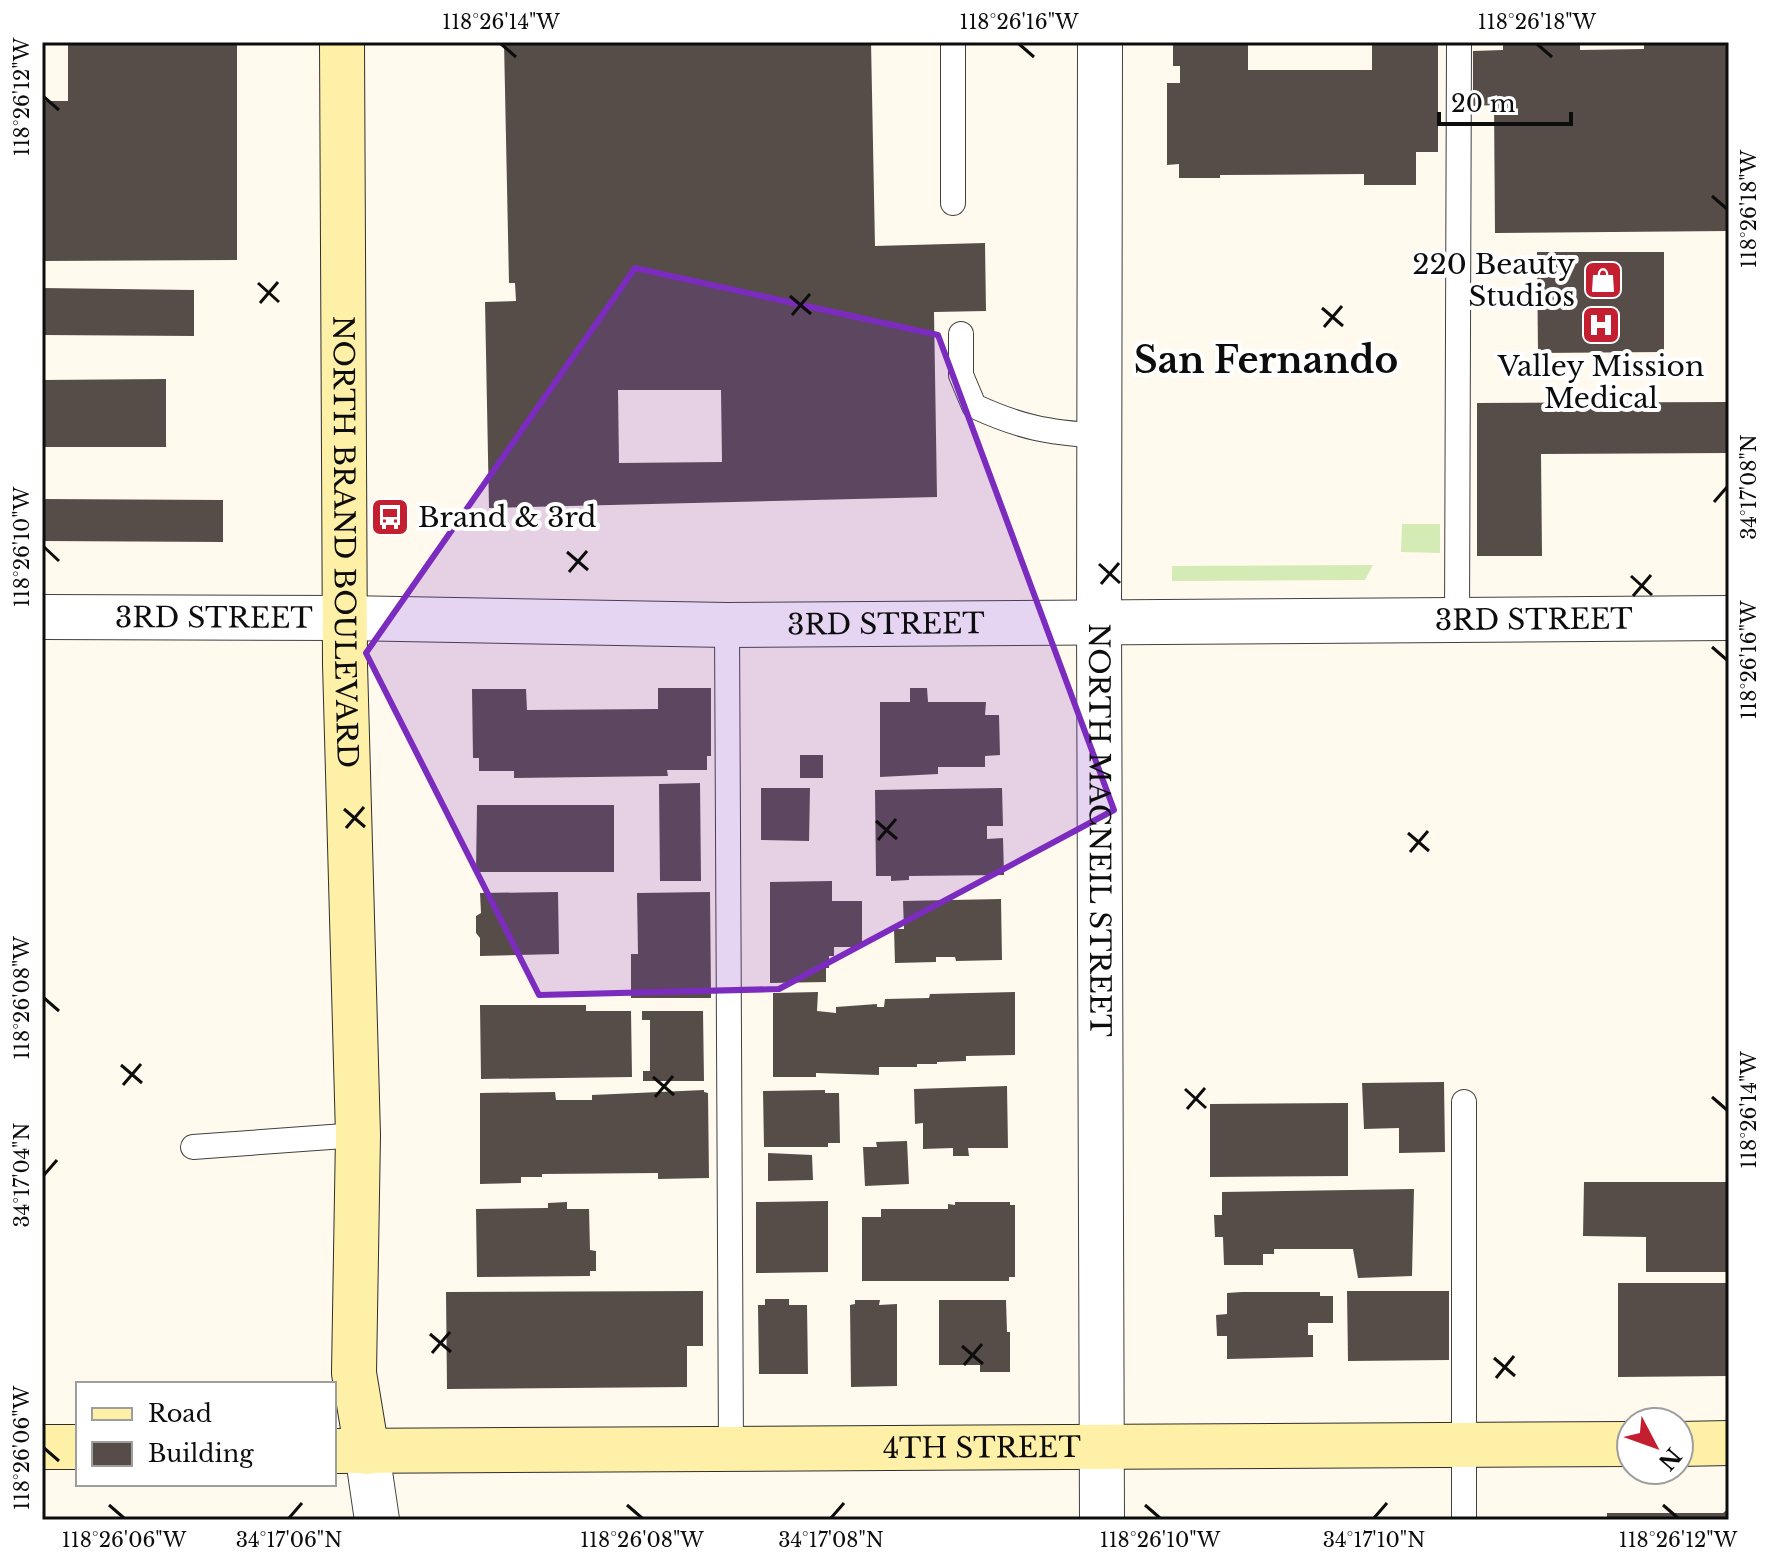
<svg xmlns="http://www.w3.org/2000/svg" width="1771" height="1562" font-family="'Libre Baskerville',serif">
  <style>
    .green { fill: #d4ebb5 }
    .building { fill: #564d49; fill-rule: evenodd }
    .lines { fill: none; stroke-linecap: round; stroke-linejoin: round }
    .lane-casing { stroke: #404040; stroke-width: 26 }
    .street-casing { stroke: #404040; stroke-width: 46 }
    .secondary-casing { stroke: #2f2f2f; stroke-width: 46 }
    .lane { stroke: #fff; stroke-width: 24 }
    .street { stroke: #fff; stroke-width: 44 }
    .secondary { stroke: #fff0a8; stroke-width: 44 }
    .marked { fill: #7b2cbf; fill-opacity: 0.2; stroke: #7b2cbf; stroke-width: 6; stroke-linejoin: round }
    .ticks { fill: none; stroke: #0d0d0d; stroke-width: 3 }
    .labels { text-anchor: middle; stroke-width: 8; stroke-linejoin: round; paint-order: stroke }
    .poi-label { font-size: 28px; fill: #0d0d0d; stroke: #fff; text-anchor: end }
    .street-label { font-size: 28px; fill: #0d0d0d; stroke: #fff }
    .district-label { font-size: 36px; font-weight: bold; fill: #0d0d0d; stroke: #fff }
    .neatline { fill: none; stroke: #0d0d0d; stroke-width: 3 }
    .ticks-label { font-size: 20px; text-anchor: middle; fill: #0d0d0d }
  </style>
  <rect width="100%" height="100%" fill="#fffaed"/>
  <!-- green -->
  <g class="green">
    <path d="M 1402,524 L 1440,524 L 1440,553 L 1401,552 Z"/>
    <path d="M 1373,565 L 1365,580 L 1172,581 L 1172,566 Z"/>
  </g>
  <!-- building -->
  <g class="building">
    <path d="M 68,42 L 237,42 L 237,260 L 42,261 L 42,101 L 68,101 Z"/>
    <path d="M 504,42 L 871,42 L 875,246 L 985,243 L 986,311 L 934,312 L 937,497 L 489,508 L 485,302 L 516,301 L 515,283 L 509,283 ZM 618,390 L 721,390 L 722,462 L 619,463 Z"/>
    <path d="M 1173,42 L 1248,42 L 1248,70 L 1372,70 L 1372,42 L 1438,42 L 1438,152 L 1416,152 L 1416,185 L 1364,185 L 1364,174 L 1220,175 L 1220,178 L 1179,178 L 1179,164 L 1167,165 L 1167,83 L 1180,83 L 1180,66 L 1173,66 Z"/>
    <path d="M 1503,42 L 1580,42 L 1580,50 L 1644,49 L 1644,42 L 1729,42 L 1729,231 L 1495,233 L 1494,105 L 1473,106 L 1473,51 L 1503,50 Z"/>
    <path d="M 1537,252 L 1664,252 L 1664,352 L 1538,353 Z"/>
    <path d="M 42,288 L 194,290 L 194,336 L 42,335 Z"/>
    <path d="M 166,379 L 166,447 L 42,447 L 42,380 Z"/>
    <path d="M 1729,402 L 1729,453 L 1541,454 L 1542,556 L 1477,556 L 1477,403 Z"/>
    <path d="M 42,499 L 223,500 L 223,542 L 42,541 Z"/>
    <path d="M 658,688 L 711,688 L 711,756 L 707,756 L 707,770 L 667,770 L 668,776 L 514,778 L 514,771 L 479,771 L 479,758 L 473,758 L 472,689 L 526,689 L 527,710 L 658,709 Z"/>
    <path d="M 910,688 L 927,688 L 928,702 L 986,702 L 985,715 L 999,715 L 1000,755 L 985,756 L 985,767 L 938,767 L 938,774 L 880,777 L 880,702 L 910,702 Z"/>
    <rect x="800" y="755" width="23" height="23"/>
    <path d="M 700,783 L 701,881 L 660,881 L 659,784 Z"/>
    <path d="M 761,788 L 810,788 L 809,841 L 761,840 Z"/>
    <path d="M 1002,788 L 1003,826 L 987,826 L 987,839 L 1003,838 L 1004,875 L 909,876 L 909,880 L 891,881 L 891,876 L 876,876 L 875,790 Z"/>
    <path d="M 477,805 L 614,805 L 614,872 L 476,872 Z"/>
    <path d="M 832,881 L 832,901 L 862,901 L 862,947 L 834,947 L 834,956 L 829,956 L 829,968 L 826,968 L 826,982 L 770,983 L 770,882 Z"/>
    <path d="M 558,892 L 559,954 L 480,956 L 480,938 L 476,933 L 476,916 L 481,913 L 480,893 Z"/>
    <path d="M 710,892 L 711,998 L 631,998 L 631,954 L 638,954 L 637,893 Z"/>
    <path d="M 1001,899 L 1002,960 L 956,961 L 955,957 L 936,957 L 936,962 L 895,963 L 894,929 L 904,929 L 903,901 Z"/>
    <path d="M 818,992 L 817,1011 L 836,1013 L 836,1007 L 877,1004 L 877,1007 L 884,1007 L 885,999 L 929,998 L 930,994 L 1015,992 L 1015,1055 L 966,1056 L 966,1061 L 937,1062 L 937,1064 L 917,1064 L 917,1067 L 879,1067 L 879,1075 L 816,1073 L 816,1077 L 773,1077 L 773,993 Z"/>
    <path d="M 480,1005 L 586,1005 L 586,1011 L 631,1011 L 632,1077 L 481,1079 Z"/>
    <path d="M 642,1011 L 703,1011 L 704,1081 L 643,1081 L 643,1071 L 650,1071 L 650,1020 L 642,1020 Z"/>
    <path d="M 1444,1082 L 1445,1152 L 1399,1153 L 1399,1128 L 1364,1129 L 1362,1083 Z"/>
    <path d="M 1007,1086 L 1008,1148 L 968,1148 L 969,1156 L 953,1156 L 953,1148 L 923,1149 L 923,1123 L 915,1124 L 914,1089 Z"/>
    <path d="M 704,1090 L 704,1092 L 708,1093 L 709,1178 L 658,1179 L 658,1173 L 542,1174 L 542,1177 L 521,1177 L 521,1183 L 480,1184 L 480,1093 L 555,1092 L 556,1100 L 592,1100 L 592,1095 Z"/>
    <path d="M 825,1090 L 825,1093 L 839,1093 L 840,1143 L 828,1143 L 828,1147 L 764,1147 L 763,1091 Z"/>
    <path d="M 1348,1103 L 1348,1176 L 1210,1177 L 1210,1104 Z"/>
    <path d="M 907,1141 L 909,1184 L 865,1186 L 863,1147 L 877,1147 L 876,1142 Z"/>
    <path d="M 768,1153 L 812,1155 L 813,1180 L 768,1181 Z"/>
    <path d="M 1584,1182 L 1729,1182 L 1729,1272 L 1646,1272 L 1646,1237 L 1583,1236 Z"/>
    <path d="M 1414,1189 L 1412,1276 L 1358,1278 L 1353,1249 L 1274,1249 L 1274,1254 L 1263,1254 L 1263,1265 L 1224,1265 L 1223,1237 L 1215,1237 L 1214,1215 L 1222,1215 L 1222,1192 Z"/>
    <path d="M 828,1201 L 828,1272 L 756,1273 L 756,1202 Z"/>
    <path d="M 567,1202 L 567,1209 L 589,1209 L 590,1250 L 596,1251 L 596,1271 L 590,1271 L 590,1276 L 477,1277 L 476,1209 L 548,1208 L 548,1203 Z"/>
    <path d="M 955,1202 L 1010,1202 L 1010,1205 L 1015,1205 L 1015,1277 L 1009,1277 L 1009,1281 L 862,1281 L 862,1217 L 881,1217 L 881,1209 L 948,1209 L 948,1204 L 955,1205 Z"/>
    <path d="M 1618,1283 L 1729,1283 L 1729,1376 L 1618,1377 Z"/>
    <path d="M 703,1291 L 703,1346 L 687,1346 L 687,1387 L 447,1389 L 446,1292 Z"/>
    <path d="M 1347,1291 L 1449,1291 L 1449,1360 L 1348,1361 Z"/>
    <path d="M 1242,1292 L 1320,1292 L 1320,1296 L 1333,1296 L 1333,1323 L 1308,1323 L 1308,1335 L 1313,1335 L 1313,1357 L 1227,1359 L 1227,1336 L 1217,1336 L 1216,1315 L 1227,1314 L 1227,1293 Z"/>
    <path d="M 765,1299 L 789,1299 L 789,1305 L 807,1305 L 808,1374 L 759,1374 L 758,1305 L 765,1305 Z"/>
    <path d="M 855,1300 L 880,1300 L 879,1305 L 897,1304 L 897,1386 L 851,1387 L 850,1305 L 855,1304 Z"/>
    <path d="M 939,1300 L 1006,1300 L 1007,1332 L 1010,1332 L 1010,1372 L 980,1372 L 980,1365 L 939,1365 Z"/>
    <path d="M 1729,1508 L 1729,1520 L 1607,1520 L 1607,1513 L 1723,1513 Z"/>
  </g>
  <g class="lines">
    <!-- lane casing -->
    <g class="lane-casing">
      <g id="lane">
        <path d="M 953,203 L 953,42"/>
        <path d="M 961,334 L 961,375 L 974,406 C 1022,428 1047,432 1099,436"/>
        <path d="M 1457,620 L 1459,42"/>
        <path d="M 727,625 L 731,1449"/>
        <path d="M 1464,1102 L 1464,1520"/>
        <path d="M 193,1147 L 358,1135"/>
      </g>
    </g>
    <!-- street casing -->
    <g class="street-casing">
      <g id="street">
        <path id="s1" d="M 1100,42 L 1099,622 L 1102,1520"/>
        <path id="s2" d="M 42,617 L 345,618 L 727,625 L 1729,618"/>
        <path d="M 367,1452 L 377,1520"/>
      </g>
    </g>
    <!-- secondary casing -->
    <g class="secondary-casing">
      <g id="secondary">
        <path id="s3" d="M 342,42 L 345,664 L 358,1135 L 354,1373 L 367,1452"/>
        <path d="M 1679,1444 L 1729,1443"/>
        <path d="M 42,1447 L 78,1447"/>
        <path id="s4" d="M 334,1451 L 1631,1444"/>
      </g>
    </g>
    <!-- lane -->
    <use href="#lane" class="lane"/>
    <!-- street -->
    <use href="#street" class="street"/>
    <!-- secondary -->
    <use href="#secondary" class="secondary"/>
  </g>
  <!-- marked area -->
  <path class="marked" d="M 635,268 L 938,335 L 1114,810 L 779,989 L 539,995 L 366,653 Z"/>
  <!-- ticks -->
  <path class="ticks" d="M 501,44 L 516,57M 1019,44 L 1034,57M 1537,44 L 1552,57M 44,97 L 59,110M 1712,196 L 1727,209M 258,283 L 279,302M 790,296 L 811,314M 260,303 L 278,282M 1322,308 L 1343,326M 792,315 L 810,294M 1324,327 L 1342,306M 1714,502 L 1727,487M 44,547 L 59,561M 567,552 L 588,570M 1099,564 L 1120,583M 569,572 L 587,551M 1631,576 L 1652,595M 1101,584 L 1119,563M 1633,596 L 1651,575M 1712,647 L 1727,660M 344,809 L 365,827M 876,821 L 897,839M 346,828 L 364,807M 1408,833 L 1429,851M 878,840 L 896,819M 1410,852 L 1428,831M 44,998 L 59,1011M 121,1065 L 142,1083M 653,1077 L 674,1095M 123,1085 L 141,1064M 1185,1089 L 1206,1108M 655,1097 L 673,1076M 1712,1097 L 1727,1110M 1187,1109 L 1205,1088M 44,1175 L 57,1160M 430,1334 L 451,1352M 962,1346 L 983,1364M 432,1353 L 450,1332M 1494,1358 L 1515,1376M 964,1365 L 982,1344M 1496,1378 L 1514,1356M 44,1448 L 59,1461M 109,1505 L 124,1518M 627,1505 L 642,1518M 1145,1505 L 1160,1518M 1663,1505 L 1678,1518M 289,1518 L 302,1503M 831,1518 L 844,1503M 1374,1518 L 1387,1503"/>
  <!-- icons -->
  <defs>
    <g id="shop-square" transform="scale(2)"><rect x="-9" y="-9" width="18" height="18" rx="4" fill="#c31f31" stroke="#fff"/><path d="M-5-2.5h2.3a2.7 3.5 0 0 1 5.4 0H5L5.5 6h-11ZM-1.5-2.5h3a1.5 2.3 0 0 0-3 0Z" fill="#fff"/></g>
    <g id="hospital-square" transform="scale(2)"><rect x="-9" y="-9" width="18" height="18" rx="4" fill="#c31f31" stroke="#fff"/><path d="M-5-5h3v3.5h4V-5h3V5h-3V1.5h-4V5h-3Z" fill="#fff"/></g>
    <g id="bus-square" transform="scale(2)"><rect x="-9" y="-9" width="18" height="18" rx="4" fill="#c31f31" stroke="#fff"/><path d="M-5-6H5V4H4V6H2V4H-2V6H-4V4H-5ZM-3.5-4V0h7V-4ZM-3.5 1.2v1.5H-2V1.2ZM2 1.2v1.5H3.5V1.2Z" fill="#fff"/></g>
  </defs>
  <g fill-rule="evenodd">
    <use href="#shop-square" x="1603" y="280"/>
    <use href="#hospital-square" x="1601" y="325"/>
    <use href="#bus-square" x="390" y="517"/>
  </g>
  <g class="labels">
    <!-- poi labels -->
    <g class="poi-label">
      <text x="1575" y="274">220 Beauty<tspan x="1575" dy="32">Studios</tspan></text>
      <text x="1601" y="376" text-anchor="middle">Valley Mission<tspan x="1601" dy="32">Medical</tspan></text>
      <text x="418" y="527" text-anchor="start">Brand &amp; 3rd</text>
    </g>
    <!-- street labels -->
    <g class="street-label">
      <text dy="10" stroke="none"><textPath href="#s3" startOffset="500">NORTH BRAND BOULEVARD</textPath></text>
      <text dy="10" stroke="none"><textPath href="#s2" startOffset="172">3RD STREET</textPath></text>
      <text dy="10" stroke="none"><textPath href="#s2" startOffset="1492">3RD STREET</textPath></text>
      <text dy="10" stroke="none"><textPath href="#s2" startOffset="844">3RD STREET</textPath></text>
      <text dy="10" stroke="none"><textPath href="#s1" startOffset="788">NORTH MACNEIL STREET</textPath></text>
      <text dy="10" stroke="none"><textPath href="#s4" startOffset="648">4TH STREET</textPath></text>
    </g>
    <!-- district labels -->
    <g class="district-label">
      <text x="1266" y="373">San Fernando</text>
    </g>
  </g>
  <!-- border -->
  <rect width="1771" height="1562" fill="none" stroke="#ffffff" stroke-width="88"/>
  <!-- legend -->
  <rect x="76" y="1382" width="260" height="104" fill="#ffffff" stroke="#9e9e9e" stroke-width="2"/>
  <rect x="92" y="1408" width="40" height="12" fill="#fff0a8" stroke="#9e9e9e" stroke-width="2"/>
  <text x="148" y="1422" font-size="24" fill="#0d0d0d">Road</text>
  <rect x="92" y="1442" width="40" height="24" fill="#564d49" stroke="#9e9e9e" stroke-width="2"/>
  <text x="148" y="1462" font-size="24" fill="#0d0d0d">Building</text>
  <!-- north arrow -->
  <g transform="translate(1655 1446) rotate(131)"><circle r="38" fill="#ffffff" stroke="#9e9e9e" stroke-width="2"/>
  <path d="M0-6L14 30L0 20L-14 30Z" fill="#c31f31"/>
  <text y="-12" font-size="22" font-weight="bold" text-anchor="middle" fill="#0d0d0d">N</text>
  </g>
  <!-- scale -->
  <path d="M1439 112v12h132v-12" fill="none" stroke="#0d0d0d" stroke-width="4"/>
  <text x="1451" y="112" font-size="24" fill="#0d0d0d" stroke="#ffffff" stroke-width="6" paint-order="stroke">20 m</text>
  <rect x="44" y="44" width="1683" height="1474" class="neatline"/>
  <g class="ticks-label">
    <text x="501" y="29">118°26'14"W</text>
    <text x="1019" y="29">118°26'16"W</text>
    <text x="1537" y="29">118°26'18"W</text>
    <text transform="translate(22 97) rotate(-90)" y="7">118°26'12"W</text>
    <text transform="translate(1749 209) rotate(-90)" y="7">118°26'18"W</text>
    <text transform="translate(1749 487) rotate(-90)" y="7">34°17'08"N</text>
    <text transform="translate(22 547) rotate(-90)" y="7">118°26'10"W</text>
    <text transform="translate(1749 660) rotate(-90)" y="7">118°26'16"W</text>
    <text transform="translate(22 998) rotate(-90)" y="7">118°26'08"W</text>
    <text transform="translate(1749 1110) rotate(-90)" y="7">118°26'14"W</text>
    <text transform="translate(22 1175) rotate(-90)" y="7">34°17'04"N</text>
    <text transform="translate(22 1448) rotate(-90)" y="7">118°26'06"W</text>
    <text x="124" y="1547">118°26'06"W</text>
    <text x="289" y="1547">34°17'06"N</text>
    <text x="642" y="1547">118°26'08"W</text>
    <text x="831" y="1547">34°17'08"N</text>
    <text x="1160" y="1547">118°26'10"W</text>
    <text x="1374" y="1547">34°17'10"N</text>
    <text x="1678" y="1547">118°26'12"W</text>
  </g>
</svg>
